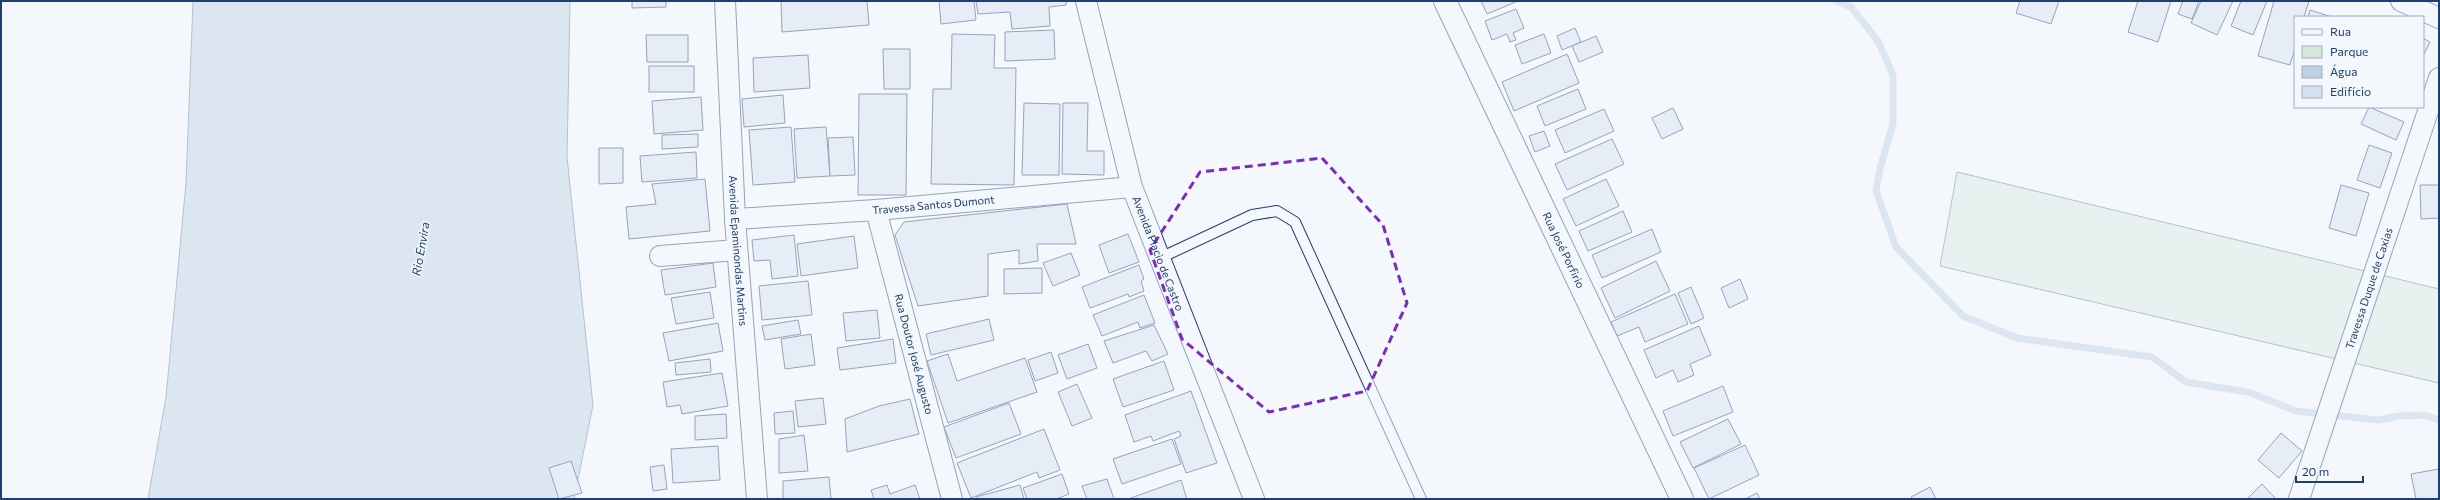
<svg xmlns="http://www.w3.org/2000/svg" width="2440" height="500" font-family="Commissioner,sans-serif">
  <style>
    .green { fill: #d7e8df; stroke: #687fa3 }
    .water { fill: #bed0e5; stroke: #687fa3 }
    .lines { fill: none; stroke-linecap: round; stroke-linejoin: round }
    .stream { stroke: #bed0e5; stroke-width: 7 }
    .building { fill: #d5e0f0; stroke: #1d3f73 }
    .service-casing { stroke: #1d3f73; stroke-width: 12 }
    .minor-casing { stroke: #1d3f73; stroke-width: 22 }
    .tertiary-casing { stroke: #1d3f73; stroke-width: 24 }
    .service { stroke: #f4f7fb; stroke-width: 10 }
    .minor { stroke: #f4f7fb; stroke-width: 20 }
    .tertiary { stroke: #f4f7fb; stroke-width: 22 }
    .marked { fill: none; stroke: #7b2cbf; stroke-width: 3; stroke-dasharray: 8 5; stroke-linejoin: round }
    .labels { text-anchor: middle; stroke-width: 3; stroke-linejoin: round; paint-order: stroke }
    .street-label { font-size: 11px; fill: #1d3f73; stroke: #f4f7fb }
    .water-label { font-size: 12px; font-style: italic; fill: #1d3f73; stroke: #f4f7fb }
  </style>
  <rect width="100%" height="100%" fill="#f4f7fb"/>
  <!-- green -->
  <path class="green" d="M 1957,172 L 2439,289 L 2439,383 L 1940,266 Z"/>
  <!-- water -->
  <path class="water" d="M 193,1 L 570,1 L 567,157 L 593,405 L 574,499 L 148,499 L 166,397 L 186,183 Z"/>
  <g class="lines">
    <!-- stream -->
    <path class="stream" d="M 1836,1 L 1851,7 L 1878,41 L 1893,75 L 1893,124 L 1880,168 L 1876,191 L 1896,247 L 1963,316 L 2017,338 L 2152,357 L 2186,382 L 2248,392 L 2296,411 L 2378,420 L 2399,416 L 2425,415 L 2439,420"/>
  </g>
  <!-- building -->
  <g class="building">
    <path d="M 632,1 L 666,1 L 666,7 L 632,8 Z"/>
    <path d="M 781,1 L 867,1 L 869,25 L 782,32 Z"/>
    <path d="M 939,1 L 974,1 L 976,20 L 941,24 Z"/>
    <path d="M 976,1 L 1066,1 L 1066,5 L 1049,7 L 1050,26 L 1012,29 L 1010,12 L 978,14 Z"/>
    <path d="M 1481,1 L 1518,1 L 1487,14 Z"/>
    <path d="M 2020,1 L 2059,1 L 2051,24 L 2016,13 Z"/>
    <path d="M 2138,1 L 2171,1 L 2158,42 L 2128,32 Z"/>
    <path d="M 2183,1 L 2199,1 L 2192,19 L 2178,14 Z"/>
    <path d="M 2201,1 L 2233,1 L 2217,35 L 2191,23 Z"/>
    <path d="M 2241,1 L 2267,1 L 2253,35 L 2231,26 Z"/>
    <path d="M 2274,1 L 2309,1 L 2304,17 L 2295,17 L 2295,48 L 2290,65 L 2258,56 Z"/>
    <path d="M 1516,9 L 1524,28 L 1513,33 L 1516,40 L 1510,42 L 1507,34 L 1492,40 L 1485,21 Z"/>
    <path d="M 2310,10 L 2332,17 L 2308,17 Z"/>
    <path d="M 1575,28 L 1581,42 L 1562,50 L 1557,36 Z"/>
    <path d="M 1054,30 L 1055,59 L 1005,61 L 1005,32 Z"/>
    <path d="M 952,34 L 995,35 L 994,68 L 1016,68 L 1014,185 L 931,184 L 933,89 L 951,89 Z"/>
    <path d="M 1544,34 L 1551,53 L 1522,64 L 1515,45 Z"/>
    <path d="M 646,35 L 688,35 L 688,62 L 647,62 Z"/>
    <path d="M 1596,36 L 1603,52 L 1579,62 L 1572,46 Z"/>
    <path d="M 2423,38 L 2430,42 L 2423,56 Z"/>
    <path d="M 883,49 L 910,49 L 910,89 L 884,89 Z"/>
    <path d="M 1567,54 L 1579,83 L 1514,111 L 1502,82 Z"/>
    <path d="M 808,55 L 810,88 L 754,92 L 753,58 Z"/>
    <rect x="649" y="66" width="45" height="26"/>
    <path d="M 1578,89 L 1586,109 L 1545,126 L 1537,106 Z"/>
    <path d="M 859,94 L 907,94 L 906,195 L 858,195 Z"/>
    <path d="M 783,95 L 785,123 L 744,127 L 742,99 Z"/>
    <path d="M 701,97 L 703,130 L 654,134 L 652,101 Z"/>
    <path d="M 1024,103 L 1060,104 L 1059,175 L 1022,175 Z"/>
    <path d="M 1063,103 L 1088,103 L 1087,151 L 1104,151 L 1104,175 L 1062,174 Z"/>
    <path d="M 2369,107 L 2404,122 L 2396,140 L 2361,124 Z"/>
    <path d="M 1673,108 L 1683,129 L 1662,139 L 1652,118 Z"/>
    <path d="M 1604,109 L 1614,131 L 1565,153 L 1555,130 Z"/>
    <path d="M 791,127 L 795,182 L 753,185 L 749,130 Z"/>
    <path d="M 826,127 L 830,176 L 797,178 L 794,129 Z"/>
    <path d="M 1544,131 L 1550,146 L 1535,152 L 1529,136 Z"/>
    <path d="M 698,134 L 698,147 L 662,149 L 662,135 Z"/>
    <path d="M 853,137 L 855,175 L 830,176 L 828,138 Z"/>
    <path d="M 1612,139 L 1624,164 L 1567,190 L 1555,164 Z"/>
    <path d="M 2369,145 L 2392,153 L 2380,188 L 2357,180 Z"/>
    <path d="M 599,148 L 623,148 L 623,183 L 599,184 Z"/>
    <path d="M 696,152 L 697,178 L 642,182 L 640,156 Z"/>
    <path d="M 705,179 L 710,231 L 629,239 L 626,207 L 656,204 L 652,184 Z"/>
    <path d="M 1606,179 L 1619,206 L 1576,226 L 1563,199 Z"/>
    <path d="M 2341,185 L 2369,193 L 2356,236 L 2329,228 Z"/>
    <path d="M 2420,185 L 2439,185 L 2439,218 L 2421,219 Z"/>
    <path d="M 1067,204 L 1076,244 L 1037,244 L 1038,261 L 1019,264 L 1019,250 L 988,254 L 988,296 L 918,306 L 895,235 L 904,222 Z"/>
    <path d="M 1623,211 L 1632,232 L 1588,251 L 1579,231 Z"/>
    <path d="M 1652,229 L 1661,252 L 1602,278 L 1592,255 Z"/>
    <path d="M 1128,234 L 1139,262 L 1109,273 L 1099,245 Z"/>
    <path d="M 794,235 L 798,276 L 772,279 L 770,260 L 754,261 L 752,240 Z"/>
    <path d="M 854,236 L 858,268 L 801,276 L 797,244 Z"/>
    <path d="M 1071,253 L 1080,275 L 1053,286 L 1043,263 Z"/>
    <path d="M 1656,261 L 1670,291 L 1615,318 L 1601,288 Z"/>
    <path d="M 713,263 L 716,287 L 665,295 L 661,270 Z"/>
    <path d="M 1139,265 L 1144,279 L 1141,281 L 1144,291 L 1129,297 L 1128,294 L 1090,308 L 1082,287 Z"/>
    <path d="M 1042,268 L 1042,293 L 1004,294 L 1004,269 Z"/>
    <path d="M 1740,279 L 1748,299 L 1729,308 L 1721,288 Z"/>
    <path d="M 808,281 L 812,315 L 762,320 L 759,286 Z"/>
    <path d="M 1691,287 L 1704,318 L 1691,324 L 1678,293 Z"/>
    <path d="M 710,292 L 714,318 L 676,324 L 671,298 Z"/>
    <path d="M 1675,294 L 1688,324 L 1645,342 L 1639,327 L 1617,336 L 1611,322 Z"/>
    <path d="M 1144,295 L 1155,323 L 1140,328 L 1138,322 L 1102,336 L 1093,315 Z"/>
    <path d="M 877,310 L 880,338 L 846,341 L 843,313 Z"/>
    <path d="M 989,319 L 994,340 L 931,355 L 926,334 Z"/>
    <path d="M 798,320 L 801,334 L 765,340 L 762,326 Z"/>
    <path d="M 718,323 L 723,351 L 669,361 L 663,333 Z"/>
    <path d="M 1154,325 L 1168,354 L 1152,361 L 1146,351 L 1113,363 L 1104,341 Z"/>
    <path d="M 1699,326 L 1711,355 L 1690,364 L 1694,375 L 1678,382 L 1673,370 L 1656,378 L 1644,350 Z"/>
    <path d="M 811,334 L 815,365 L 785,369 L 781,339 Z"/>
    <path d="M 893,339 L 896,363 L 840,370 L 837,348 Z"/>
    <path d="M 1088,344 L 1097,368 L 1067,379 L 1058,355 Z"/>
    <path d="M 1051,352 L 1058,373 L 1035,381 L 1028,360 Z"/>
    <path d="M 948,354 L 957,381 L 1025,358 L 1037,392 L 948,423 L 927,361 Z"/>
    <path d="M 710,359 L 711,372 L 676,375 L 675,363 Z"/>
    <path d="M 1164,361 L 1174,390 L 1123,407 L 1113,379 Z"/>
    <path d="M 722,373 L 728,406 L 682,414 L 680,405 L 667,407 L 663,382 Z"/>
    <path d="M 1077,384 L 1092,418 L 1072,426 L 1058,392 Z"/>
    <path d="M 1723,386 L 1733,412 L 1673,436 L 1663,411 Z"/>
    <path d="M 1191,391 L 1217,463 L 1186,473 L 1174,439 L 1181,436 L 1179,431 L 1153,441 L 1151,436 L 1134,442 L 1125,415 Z"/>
    <path d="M 823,398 L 826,424 L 798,427 L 795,401 Z"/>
    <path d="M 910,399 L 919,434 L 847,452 L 845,419 L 879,406 Z"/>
    <path d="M 1009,403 L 1021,434 L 956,458 L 944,427 Z"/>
    <path d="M 793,411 L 795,433 L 775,434 L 774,413 Z"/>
    <path d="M 726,414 L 727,438 L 695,440 L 695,416 Z"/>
    <path d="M 1728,419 L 1741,444 L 1693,468 L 1680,442 Z"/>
    <path d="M 1044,429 L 1060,470 L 1039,478 L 1037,472 L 971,498 L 957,463 Z"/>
    <path d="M 2281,433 L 2302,451 L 2279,478 L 2258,460 Z"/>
    <path d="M 804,435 L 808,471 L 779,473 L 779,439 Z"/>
    <path d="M 1172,439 L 1181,464 L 1122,484 L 1113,459 Z"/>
    <path d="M 1745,445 L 1759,475 L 1709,499 L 1694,468 Z"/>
    <path d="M 718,446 L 720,480 L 673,483 L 671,449 Z"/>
    <path d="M 571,461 L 582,493 L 559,499 L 549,468 Z"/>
    <path d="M 664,465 L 667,489 L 653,491 L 650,467 Z"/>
    <path d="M 2439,469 L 2439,499 L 2416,499 L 2411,474 Z"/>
    <path d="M 1062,474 L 1069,494 L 1056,499 L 1027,499 L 1023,488 Z"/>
    <path d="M 829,477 L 831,499 L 783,499 L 783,481 Z"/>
    <path d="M 1107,479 L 1114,499 L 1087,499 L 1082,486 Z"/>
    <path d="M 1181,480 L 1187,499 L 1128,499 Z"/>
    <path d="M 2262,484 L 2276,499 L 2247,499 Z"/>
    <path d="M 887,485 L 890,494 L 915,485 L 920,499 L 874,499 L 871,490 Z"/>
    <path d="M 1020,485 L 1024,499 L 977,499 L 976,497 Z"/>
    <path d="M 1930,487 L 1936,499 L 1912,499 L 1911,497 Z"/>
    <path d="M 1757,493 L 1760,499 L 1745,499 Z"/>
  </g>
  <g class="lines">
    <!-- service casing -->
    <g class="service-casing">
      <path id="service" d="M 1160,258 L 1252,215 L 1277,211 L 1295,222 L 1421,499"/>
    </g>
    <!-- minor casing -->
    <g class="minor-casing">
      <g id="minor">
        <path id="s1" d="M 725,1 L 735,219 L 757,499"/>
        <path id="s2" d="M 1086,1 L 1132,187 L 1254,499"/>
        <path d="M 2401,1 L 2439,18"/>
        <path id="s3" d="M 876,210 L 952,499"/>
        <path id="s4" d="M 735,219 L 876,210 L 1132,187"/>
        <path d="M 660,256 L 737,250"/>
        <path id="s5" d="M 2299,499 L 2439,78"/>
      </g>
    </g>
    <!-- tertiary casing -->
    <g class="tertiary-casing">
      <g id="tertiary">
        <path id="s6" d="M 1445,1 L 1682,499"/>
      </g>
    </g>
    <!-- service -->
    <use href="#service" class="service"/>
    <!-- minor -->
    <use href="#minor" class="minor"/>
    <!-- tertiary -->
    <use href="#tertiary" class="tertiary"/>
  </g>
  <!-- marked area -->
  <path d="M0 0H2440V500H0ZM 1322,158 L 1383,225 L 1407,303 L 1367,391 L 1269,412 L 1182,339 L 1150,250 L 1200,172 Z" fill="#f4f7fb" fill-opacity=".55" fill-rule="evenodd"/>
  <path class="marked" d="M 1322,158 L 1383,225 L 1407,303 L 1367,391 L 1269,412 L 1182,339 L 1150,250 L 1200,172 Z"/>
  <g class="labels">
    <!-- street labels -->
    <g class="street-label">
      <text dy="4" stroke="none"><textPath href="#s4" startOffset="199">Travessa Santos Dumont</textPath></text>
      <text dy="4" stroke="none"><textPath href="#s1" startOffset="250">Avenida Epaminondas Martins</textPath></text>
      <text dy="4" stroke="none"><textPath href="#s6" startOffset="276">Rua José Porfirio</textPath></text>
      <text dy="4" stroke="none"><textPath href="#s2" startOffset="263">Avenida Placio de Castro</textPath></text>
      <text dy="4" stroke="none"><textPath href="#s5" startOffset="222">Travessa Duque de Caxias</textPath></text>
      <text dy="4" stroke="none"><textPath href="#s3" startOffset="149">Rua Doutor José Augusto</textPath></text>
    </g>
    <!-- water labels -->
    <g class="water-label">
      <text transform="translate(421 249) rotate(-80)" y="4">Rio Envira</text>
    </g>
  </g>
  <!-- border -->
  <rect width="2440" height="500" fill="none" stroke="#1d3f73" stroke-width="4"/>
  <!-- legend -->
  <rect x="2294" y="16" width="130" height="92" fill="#f4f7fb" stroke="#9eadc5"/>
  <rect x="2302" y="29" width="20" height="6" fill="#f4f7fb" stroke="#9eadc5"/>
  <text x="2330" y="36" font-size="12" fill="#1d3f73">Rua</text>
  <rect x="2302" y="46" width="20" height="12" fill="#d7e8df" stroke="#9eadc5"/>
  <text x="2330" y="56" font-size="12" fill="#1d3f73">Parque</text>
  <rect x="2302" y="66" width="20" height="12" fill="#bed0e5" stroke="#9eadc5"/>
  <text x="2330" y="76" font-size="12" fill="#1d3f73">Água</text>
  <rect x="2302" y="86" width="20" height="12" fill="#d5e0f0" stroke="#9eadc5"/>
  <text x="2330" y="96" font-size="12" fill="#1d3f73">Edifício</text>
  <!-- scale -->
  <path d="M2296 476v6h67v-6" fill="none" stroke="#1d3f73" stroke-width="2"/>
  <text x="2302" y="476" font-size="12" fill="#1d3f73" stroke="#f4f7fb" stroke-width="3" paint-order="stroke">20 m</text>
</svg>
